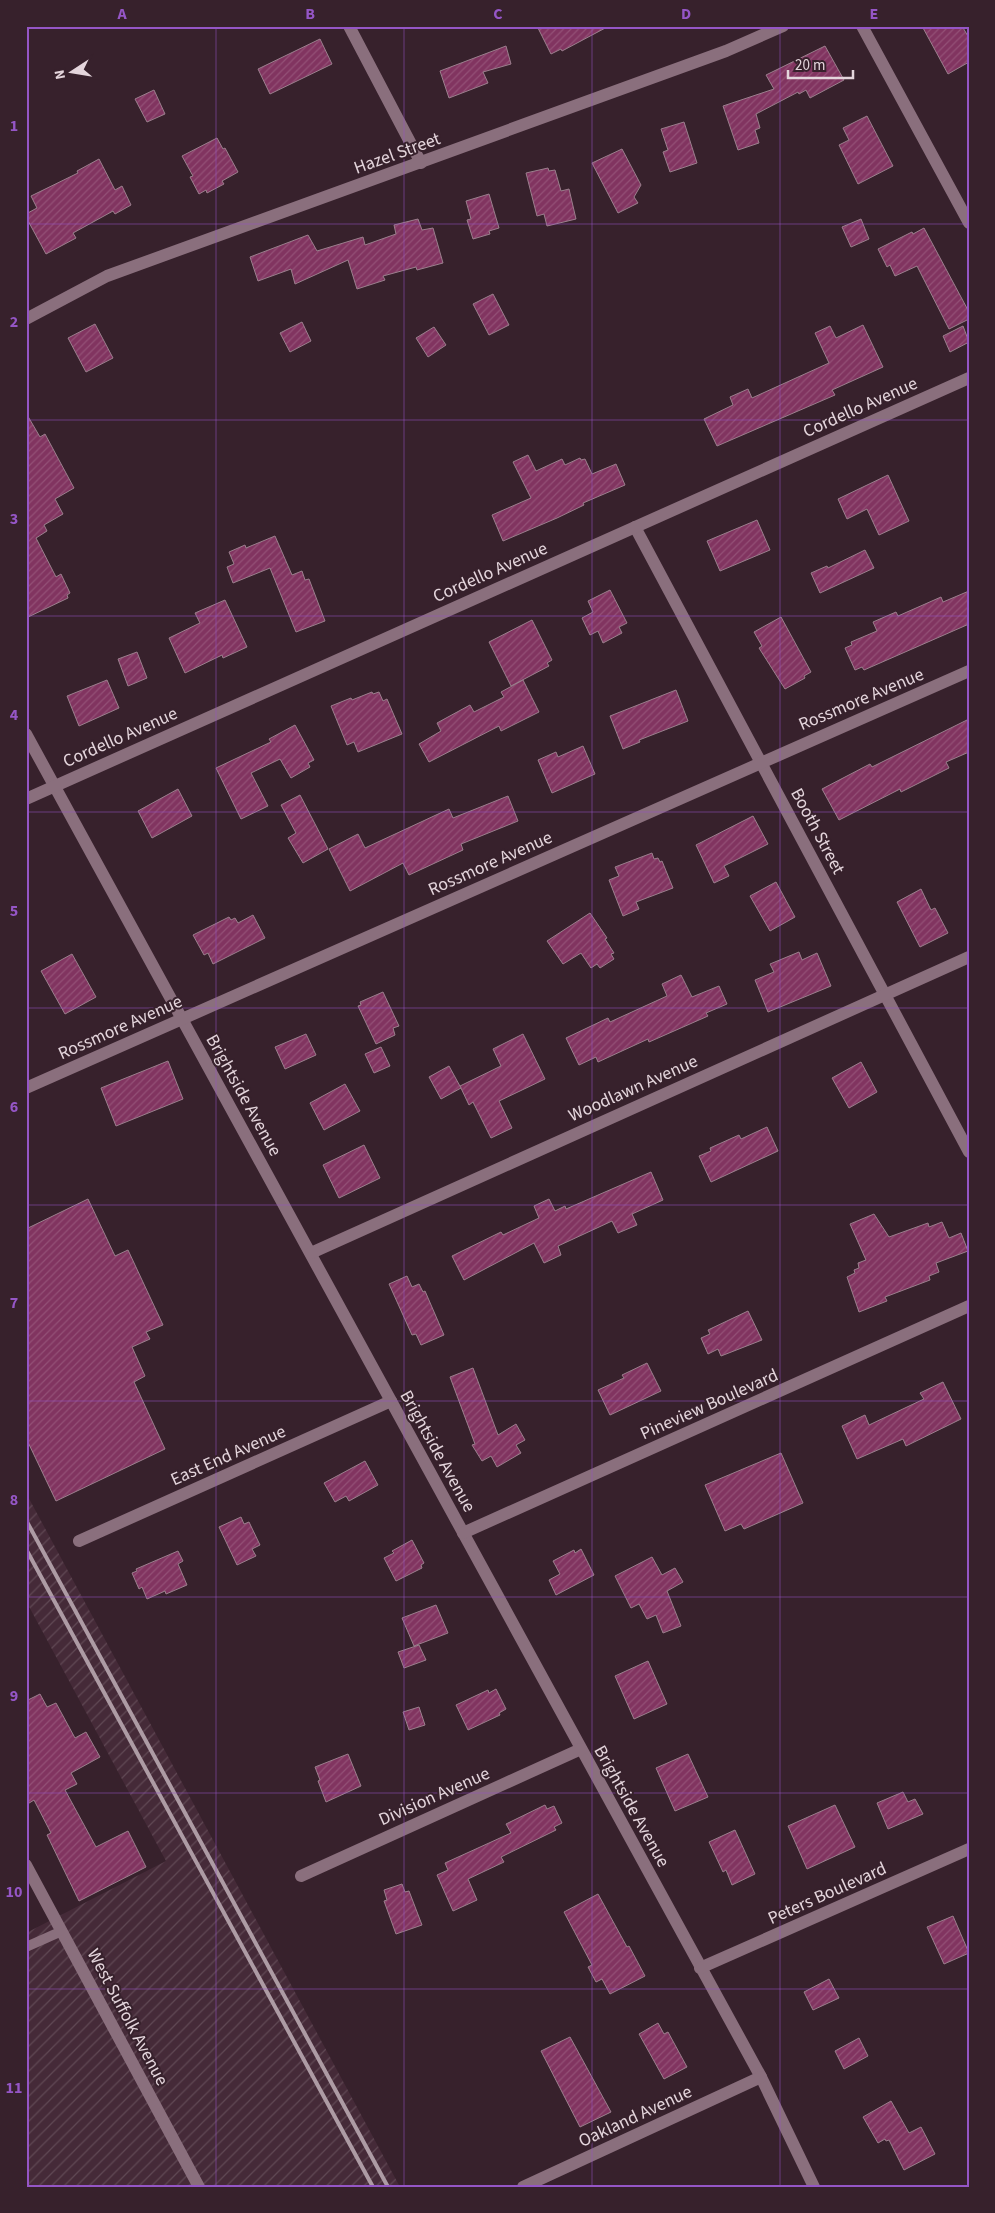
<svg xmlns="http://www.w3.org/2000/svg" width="995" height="2213" font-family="'Source Sans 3',sans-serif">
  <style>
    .industrial { fill: url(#industrial-furrows) }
    .building { fill: url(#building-hatch); stroke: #9b7f8d }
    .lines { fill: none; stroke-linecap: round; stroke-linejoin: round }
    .lane { stroke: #8a6f7d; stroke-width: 10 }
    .street { stroke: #8a6f7d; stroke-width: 12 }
    .secondary { stroke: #8a6f7d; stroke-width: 12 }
    .rail { stroke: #ad9ba4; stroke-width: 4 }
    .grid { fill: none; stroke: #9556c6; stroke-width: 1; stroke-opacity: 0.55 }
    .labels { text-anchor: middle; stroke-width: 4; stroke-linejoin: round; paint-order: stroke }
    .street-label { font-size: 18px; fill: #e4d5dc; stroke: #37212c }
    .neatline { fill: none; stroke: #9556c6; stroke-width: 2 }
    .grid-label { font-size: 16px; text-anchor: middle; font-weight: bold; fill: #9556c6 }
  </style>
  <defs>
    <pattern id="industrial-furrows" width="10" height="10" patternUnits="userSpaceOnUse" patternTransform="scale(1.25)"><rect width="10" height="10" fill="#452a38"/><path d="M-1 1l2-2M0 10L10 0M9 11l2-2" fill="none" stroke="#604854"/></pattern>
    <pattern id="building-hatch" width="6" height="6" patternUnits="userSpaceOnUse" patternTransform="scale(1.25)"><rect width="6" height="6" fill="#813460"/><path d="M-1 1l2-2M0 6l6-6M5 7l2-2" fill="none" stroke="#935076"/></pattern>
  </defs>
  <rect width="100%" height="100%" fill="#37212c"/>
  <!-- industrial -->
  <path class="industrial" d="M 26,1493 L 400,2187 L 26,2187 L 26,1933 L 166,1861 L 26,1601 Z"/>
  <!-- building -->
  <g class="building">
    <path d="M 537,26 L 609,26 L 562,51 L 561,49 L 551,54 Z"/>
    <path d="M 922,26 L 962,26 L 969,38 L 969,62 L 948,74 Z"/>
    <path d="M 320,39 L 332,64 L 270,94 L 258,69 Z"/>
    <path d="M 506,46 L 511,64 L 483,72 L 488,83 L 449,98 L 440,71 Z"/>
    <path d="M 825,46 L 844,80 L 810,98 L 806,90 L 799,94 L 798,92 L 756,114 L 760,128 L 755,130 L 759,143 L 738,150 L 723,106 L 774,89 L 766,75 Z"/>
    <path d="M 154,90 L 165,114 L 147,122 L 135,99 Z"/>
    <path d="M 867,116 L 893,166 L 858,184 L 839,145 L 849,140 L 843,128 Z"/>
    <path d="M 684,122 L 697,163 L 670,172 L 663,152 L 668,150 L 661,129 Z"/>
    <path d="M 217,138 L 223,149 L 225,148 L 238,172 L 222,181 L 224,184 L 207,193 L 206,190 L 199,194 L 190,177 L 193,176 L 182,156 Z"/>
    <path d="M 622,149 L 641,185 L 634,197 L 638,203 L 618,213 L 592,163 Z"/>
    <path d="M 99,159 L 115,190 L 122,186 L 131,205 L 115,214 L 113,211 L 73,233 L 76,238 L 46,254 L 26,217 L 26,214 L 37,208 L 31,196 L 78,173 L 77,171 Z"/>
    <path d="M 548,168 L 549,171 L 555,170 L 561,191 L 569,189 L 576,219 L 547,226 L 544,214 L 537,216 L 526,173 Z"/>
    <path d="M 489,194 L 499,228 L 489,231 L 490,234 L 473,239 L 467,220 L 471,219 L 466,201 Z"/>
    <path d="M 418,219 L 422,230 L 433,228 L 443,263 L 417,270 L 416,267 L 383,276 L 385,280 L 357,289 L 348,260 L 295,284 L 291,269 L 258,281 L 250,257 L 308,235 L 317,251 L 363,237 L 365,245 L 396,234 L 394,225 Z"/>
    <path d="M 861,219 L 869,239 L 851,247 L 842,227 Z"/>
    <path d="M 924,228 L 969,312 L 969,319 L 949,329 L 917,266 L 895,276 L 890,265 L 887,267 L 878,249 L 912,232 L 913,234 Z"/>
    <path d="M 493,294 L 509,325 L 489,335 L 473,304 Z"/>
    <path d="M 302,322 L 311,341 L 290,352 L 280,333 Z"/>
    <path d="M 95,324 L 113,358 L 86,372 L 68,338 Z"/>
    <path d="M 863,325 L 883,367 L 832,390 L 835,395 L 717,446 L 704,419 L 733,405 L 730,397 L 748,389 L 752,398 L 829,363 L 815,333 L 830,326 L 836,338 Z"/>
    <path d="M 963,326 L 969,342 L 950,352 L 943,336 Z"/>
    <path d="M 434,327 L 446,345 L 428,357 L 416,338 Z"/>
    <path d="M 26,413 L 40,437 L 45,434 L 74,488 L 55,499 L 63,514 L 44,525 L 47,531 L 36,538 L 56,577 L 61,574 L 70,593 L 67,595 L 68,598 L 26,618 Z"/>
    <path d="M 528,455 L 536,471 L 562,459 L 565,465 L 580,458 L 581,460 L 585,459 L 592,474 L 616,464 L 625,485 L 583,503 L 584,505 L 557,518 L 503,541 L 492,515 L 531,498 L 513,462 Z"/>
    <path d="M 888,475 L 909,521 L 879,535 L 867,509 L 847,519 L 838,499 Z"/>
    <path d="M 757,520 L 770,550 L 720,571 L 707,541 Z"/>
    <path d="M 275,536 L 292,575 L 302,571 L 305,580 L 309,579 L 325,621 L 296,632 L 270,568 L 233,583 L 227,567 L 234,564 L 229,552 L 245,545 L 246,548 Z"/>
    <path d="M 865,550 L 874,568 L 820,593 L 811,573 L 827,566 L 828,568 Z"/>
    <path d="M 610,590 L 627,623 L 619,627 L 622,633 L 603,643 L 598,631 L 590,635 L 582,618 L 593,612 L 588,601 Z"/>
    <path d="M 969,591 L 969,624 L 864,670 L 862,667 L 855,670 L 845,648 L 852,645 L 851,642 L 877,631 L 873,622 L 896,612 L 898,616 L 941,597 L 943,602 Z"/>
    <path d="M 225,600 L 247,647 L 223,658 L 222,655 L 185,673 L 169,638 L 200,623 L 195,613 Z"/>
    <path d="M 781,617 L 811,672 L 804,676 L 805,678 L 785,689 L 759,648 L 762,646 L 754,632 Z"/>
    <path d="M 532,620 L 552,660 L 547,663 L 549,666 L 511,686 L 489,642 Z"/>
    <path d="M 137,652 L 147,678 L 128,686 L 118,659 Z"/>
    <path d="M 107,680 L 119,708 L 79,726 L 67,696 Z"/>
    <path d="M 523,680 L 539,712 L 501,731 L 499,726 L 429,762 L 419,744 L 441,731 L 437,723 L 470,705 L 474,712 L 504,697 L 501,692 Z"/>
    <path d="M 676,690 L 688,721 L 639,740 L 640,742 L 623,749 L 610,716 Z"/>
    <path d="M 372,692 L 373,694 L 379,692 L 383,701 L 387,699 L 402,734 L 358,752 L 354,742 L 347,745 L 331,706 L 351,698 L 352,700 Z"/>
    <path d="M 969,719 L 969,752 L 946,762 L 949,768 L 901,792 L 900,789 L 839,820 L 822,789 L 870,764 L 872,767 Z"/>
    <path d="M 295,725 L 314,760 L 308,763 L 310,767 L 291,778 L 280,759 L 251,773 L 268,806 L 241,819 L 216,768 L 271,742 L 269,739 Z"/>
    <path d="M 583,746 L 595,774 L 552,793 L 538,760 L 556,752 L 558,757 Z"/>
    <path d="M 178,789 L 192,816 L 152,838 L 138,811 Z"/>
    <path d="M 300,795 L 328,849 L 303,863 L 288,838 L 296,833 L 281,805 Z"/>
    <path d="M 508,796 L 518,821 L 461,844 L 463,850 L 409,875 L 403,863 L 350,891 L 329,849 L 358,834 L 365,848 L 449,809 L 453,818 Z"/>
    <path d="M 753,816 L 768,844 L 724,866 L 729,876 L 714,883 L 696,845 Z"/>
    <path d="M 652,853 L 654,859 L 658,858 L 660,862 L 662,861 L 673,888 L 636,902 L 639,909 L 623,916 L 609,880 L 619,876 L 615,867 Z"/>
    <path d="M 776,882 L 795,917 L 770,931 L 750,896 Z"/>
    <path d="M 921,889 L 931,910 L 935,908 L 948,933 L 920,947 L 897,902 Z"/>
    <path d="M 590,913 L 607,938 L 605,939 L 614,953 L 611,954 L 614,959 L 600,968 L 597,964 L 591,968 L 581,953 L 563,964 L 547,941 Z"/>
    <path d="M 253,915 L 265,938 L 213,964 L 208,953 L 204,955 L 193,935 L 229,917 L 231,920 L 235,918 L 238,923 Z"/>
    <path d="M 799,952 L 802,960 L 817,953 L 831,986 L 768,1012 L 755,980 L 774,972 L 770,964 Z"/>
    <path d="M 72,954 L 96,997 L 65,1014 L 41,971 Z"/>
    <path d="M 681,975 L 692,997 L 719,986 L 727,1004 L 706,1013 L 708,1016 L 649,1042 L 648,1039 L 598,1062 L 596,1057 L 579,1065 L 566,1038 L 608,1018 L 610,1022 L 667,996 L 662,984 Z"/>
    <path d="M 383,992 L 399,1026 L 393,1028 L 395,1035 L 376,1044 L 358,1006 L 361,1005 L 360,1002 Z"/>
    <path d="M 306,1034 L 316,1055 L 285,1069 L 275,1047 Z"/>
    <path d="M 523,1034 L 545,1079 L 499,1101 L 512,1128 L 491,1138 L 473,1102 L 469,1105 L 460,1086 L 501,1066 L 493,1049 Z"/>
    <path d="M 381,1047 L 390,1066 L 374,1073 L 365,1054 Z"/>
    <path d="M 168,1061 L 183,1099 L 116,1126 L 101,1088 Z"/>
    <path d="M 861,1062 L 877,1092 L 849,1108 L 832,1078 Z"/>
    <path d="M 449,1066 L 461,1088 L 441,1099 L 429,1077 Z"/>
    <path d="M 345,1084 L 360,1111 L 324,1130 L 310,1103 Z"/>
    <path d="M 767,1127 L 778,1151 L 711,1182 L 699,1156 L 711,1151 L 710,1148 L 739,1135 L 741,1139 Z"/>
    <path d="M 364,1145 L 380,1178 L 339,1198 L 323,1165 Z"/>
    <path d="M 651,1172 L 663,1200 L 632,1214 L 637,1225 L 618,1233 L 612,1221 L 558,1246 L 561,1255 L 544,1263 L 534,1243 L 464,1280 L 452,1256 L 501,1232 L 503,1235 L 539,1218 L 534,1206 L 549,1199 L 555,1211 L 565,1206 L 566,1209 Z"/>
    <path d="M 88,1199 L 115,1256 L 128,1250 L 163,1325 L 146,1332 L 150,1339 L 132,1347 L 145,1376 L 134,1382 L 165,1449 L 56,1501 L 26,1438 L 26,1229 Z"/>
    <path d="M 874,1214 L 889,1237 L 928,1223 L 929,1227 L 942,1222 L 949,1238 L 961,1233 L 968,1251 L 936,1263 L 939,1272 L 929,1276 L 930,1280 L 885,1297 L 887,1301 L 859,1312 L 847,1277 L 855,1273 L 854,1270 L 859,1268 L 858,1263 L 866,1260 L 850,1224 Z"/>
    <path d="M 407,1276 L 412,1287 L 419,1284 L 423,1292 L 425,1291 L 444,1335 L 421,1345 L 416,1334 L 412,1335 L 389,1284 Z"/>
    <path d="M 748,1311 L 762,1340 L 721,1356 L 718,1349 L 708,1354 L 701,1338 L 710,1334 L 708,1330 Z"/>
    <path d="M 647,1363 L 661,1391 L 610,1415 L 598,1390 L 624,1378 L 622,1375 Z"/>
    <path d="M 473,1368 L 498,1435 L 516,1424 L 525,1440 L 516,1445 L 521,1453 L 497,1467 L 491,1456 L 482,1461 L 472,1445 L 475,1444 L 450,1377 Z"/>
    <path d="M 943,1382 L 961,1419 L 906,1446 L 903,1439 L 857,1459 L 842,1426 L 865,1415 L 869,1425 L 924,1399 L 920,1393 Z"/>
    <path d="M 781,1453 L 803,1503 L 744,1529 L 741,1524 L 725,1531 L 705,1485 Z"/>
    <path d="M 365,1461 L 378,1485 L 349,1501 L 346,1496 L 335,1502 L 324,1483 Z"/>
    <path d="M 241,1517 L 244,1524 L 249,1522 L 260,1545 L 252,1549 L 256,1556 L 237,1565 L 219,1527 Z"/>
    <path d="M 412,1540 L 424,1563 L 421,1565 L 422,1568 L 396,1581 L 384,1558 L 394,1553 L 392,1551 Z"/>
    <path d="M 581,1549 L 594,1575 L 556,1595 L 549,1580 L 560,1574 L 553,1561 L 574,1550 L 575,1553 Z"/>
    <path d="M 178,1551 L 183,1561 L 178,1564 L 187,1585 L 166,1594 L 165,1591 L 147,1599 L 142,1587 L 139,1589 L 132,1573 L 137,1571 L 136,1569 Z"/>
    <path d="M 652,1557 L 662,1575 L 675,1568 L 683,1582 L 667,1591 L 681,1626 L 663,1633 L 656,1615 L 647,1619 L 639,1604 L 631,1608 L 615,1576 Z"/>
    <path d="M 436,1605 L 448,1633 L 414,1646 L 402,1618 Z"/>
    <path d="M 419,1645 L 426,1660 L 404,1668 L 398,1652 Z"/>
    <path d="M 648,1661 L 667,1704 L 634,1719 L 615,1676 Z"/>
    <path d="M 496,1689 L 506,1709 L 499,1713 L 500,1715 L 468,1730 L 456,1705 L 488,1690 L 489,1693 Z"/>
    <path d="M 40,1694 L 47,1707 L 56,1703 L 75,1738 L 86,1732 L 100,1757 L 71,1773 L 77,1784 L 65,1790 L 96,1847 L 128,1831 L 146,1867 L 79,1901 L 47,1835 L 51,1833 L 34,1800 L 26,1805 L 26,1701 Z"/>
    <path d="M 419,1707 L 425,1725 L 409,1730 L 403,1712 Z"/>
    <path d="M 348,1754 L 361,1786 L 326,1802 L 318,1781 L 320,1780 L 315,1767 Z"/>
    <path d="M 688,1754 L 708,1797 L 675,1811 L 656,1768 Z"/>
    <path d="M 903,1792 L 908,1802 L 915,1799 L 923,1814 L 888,1829 L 877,1803 Z"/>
    <path d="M 545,1805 L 547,1809 L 554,1806 L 562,1823 L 554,1827 L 556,1830 L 501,1857 L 504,1862 L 468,1879 L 477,1900 L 453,1911 L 437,1875 L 448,1870 L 445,1863 L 511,1833 L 506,1824 Z"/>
    <path d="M 835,1805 L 855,1847 L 807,1869 L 788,1826 Z"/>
    <path d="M 735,1830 L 755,1874 L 732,1885 L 726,1870 L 723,1872 L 709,1842 Z"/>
    <path d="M 402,1884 L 405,1892 L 409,1891 L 422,1925 L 396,1934 L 384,1901 L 387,1900 L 384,1890 Z"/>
    <path d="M 598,1894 L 627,1947 L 629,1946 L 645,1976 L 610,1994 L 602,1979 L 596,1982 L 588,1967 L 592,1965 L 564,1912 Z"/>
    <path d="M 953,1916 L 969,1953 L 944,1964 L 927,1927 Z"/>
    <path d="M 829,1979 L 839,1998 L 813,2010 L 804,1992 Z"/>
    <path d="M 658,2023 L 664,2034 L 668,2032 L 687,2067 L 664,2079 L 639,2034 Z"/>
    <path d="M 570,2037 L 611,2112 L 580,2127 L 541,2051 Z"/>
    <path d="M 859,2038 L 868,2056 L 844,2069 L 835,2051 Z"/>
    <path d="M 891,2101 L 909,2133 L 921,2127 L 935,2154 L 904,2170 L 889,2140 L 886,2141 L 885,2139 L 878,2143 L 863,2117 Z"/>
  </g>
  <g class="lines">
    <!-- lane -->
    <path class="lane" d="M 26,1947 L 62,1931"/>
    <!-- street -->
    <g class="street">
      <path d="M 349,26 L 421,163"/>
      <path d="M 862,26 L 969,223"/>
      <path d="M 26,319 L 107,276 L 726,51 L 783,26"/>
      <path d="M 635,527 L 969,1152"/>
      <path d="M 26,734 L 761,2077 L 814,2187"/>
      <path d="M 26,799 L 969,378"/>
      <path d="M 26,1088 L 969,671"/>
      <path d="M 311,1253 L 969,957"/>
      <path d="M 463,1533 L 969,1306"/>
      <path d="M 79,1541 L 391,1401"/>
      <path d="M 301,1876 L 581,1749"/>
      <path d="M 700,1968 L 969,1849"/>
      <path d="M 523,2187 L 761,2077"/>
    </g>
    <!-- secondary -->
    <path class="secondary" d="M 26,1865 L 199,2187"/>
    <!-- rail -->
    <g class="rail">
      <path d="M 26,1520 L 388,2187"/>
      <path d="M 26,1549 L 373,2187"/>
    </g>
  </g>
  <!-- grid -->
  <path class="grid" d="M 216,26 L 216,2187M 404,26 L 404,2187M 592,26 L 592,2187M 780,26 L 780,2187M 26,224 L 969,224M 26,420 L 969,420M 26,616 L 969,616M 26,812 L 969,812M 26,1008 L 969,1008M 26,1205 L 969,1205M 26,1401 L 969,1401M 26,1597 L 969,1597M 26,1793 L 969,1793M 26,1989 L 969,1989"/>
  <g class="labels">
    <!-- street labels -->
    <g class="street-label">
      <text transform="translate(397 153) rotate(-20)" y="6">Hazel Street</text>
      <text transform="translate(860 407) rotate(-24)" y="6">Cordello Avenue</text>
      <text transform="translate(490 572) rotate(-24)" y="6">Cordello Avenue</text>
      <text transform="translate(861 699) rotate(-23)" y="6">Rossmore Avenue</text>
      <text transform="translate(120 737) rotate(-24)" y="6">Cordello Avenue</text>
      <text transform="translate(818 831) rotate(62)" y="6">Booth Street</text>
      <text transform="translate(490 863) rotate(-24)" y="6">Rossmore Avenue</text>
      <text transform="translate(120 1027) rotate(-24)" y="6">Rossmore Avenue</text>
      <text transform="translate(633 1088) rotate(-24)" y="6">Woodlawn Avenue</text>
      <text transform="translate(244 1095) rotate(61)" y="6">Brightside Avenue</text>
      <text transform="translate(709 1404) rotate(-24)" y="6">Pineview Boulevard</text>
      <text transform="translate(438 1451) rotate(61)" y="6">Brightside Avenue</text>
      <text transform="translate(228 1455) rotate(-24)" y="6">East End Avenue</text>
      <text transform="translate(434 1796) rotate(-24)" y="6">Division Avenue</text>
      <text transform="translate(632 1806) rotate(61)" y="6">Brightside Avenue</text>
      <text transform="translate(827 1893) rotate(-24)" y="6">Peters Boulevard</text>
      <text transform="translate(128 2017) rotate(62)" y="6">West Suffolk Avenue</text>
      <text transform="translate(635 2116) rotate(-25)" y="6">Oakland Avenue</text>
    </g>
  </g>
  <!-- border -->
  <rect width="995" height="2213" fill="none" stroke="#37212c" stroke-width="55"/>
  <!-- north arrow -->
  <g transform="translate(72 72) rotate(258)" stroke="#37212c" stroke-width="4" paint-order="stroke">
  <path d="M0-4L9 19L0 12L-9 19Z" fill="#e4d5dc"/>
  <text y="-8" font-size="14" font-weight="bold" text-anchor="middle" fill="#e4d5dc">N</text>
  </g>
  <!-- scale -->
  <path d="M788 70v8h65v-8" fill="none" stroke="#e4d5dc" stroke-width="2.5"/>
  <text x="795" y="70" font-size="15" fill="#e4d5dc" stroke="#37212c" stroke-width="4" paint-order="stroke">20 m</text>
  <rect x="28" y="28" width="940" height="2158" class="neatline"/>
  <g class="grid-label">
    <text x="122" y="19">A</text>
    <text x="310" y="19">B</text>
    <text x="498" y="19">C</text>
    <text x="686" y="19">D</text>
    <text x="874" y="19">E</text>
    <text x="14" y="131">1</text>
    <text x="14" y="327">2</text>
    <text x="14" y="524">3</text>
    <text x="14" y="720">4</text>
    <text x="14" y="916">5</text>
    <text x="14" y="1112">6</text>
    <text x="14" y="1308">7</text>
    <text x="14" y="1505">8</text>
    <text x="14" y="1701">9</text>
    <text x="14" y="1897">10</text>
    <text x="14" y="2093">11</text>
  </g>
</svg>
